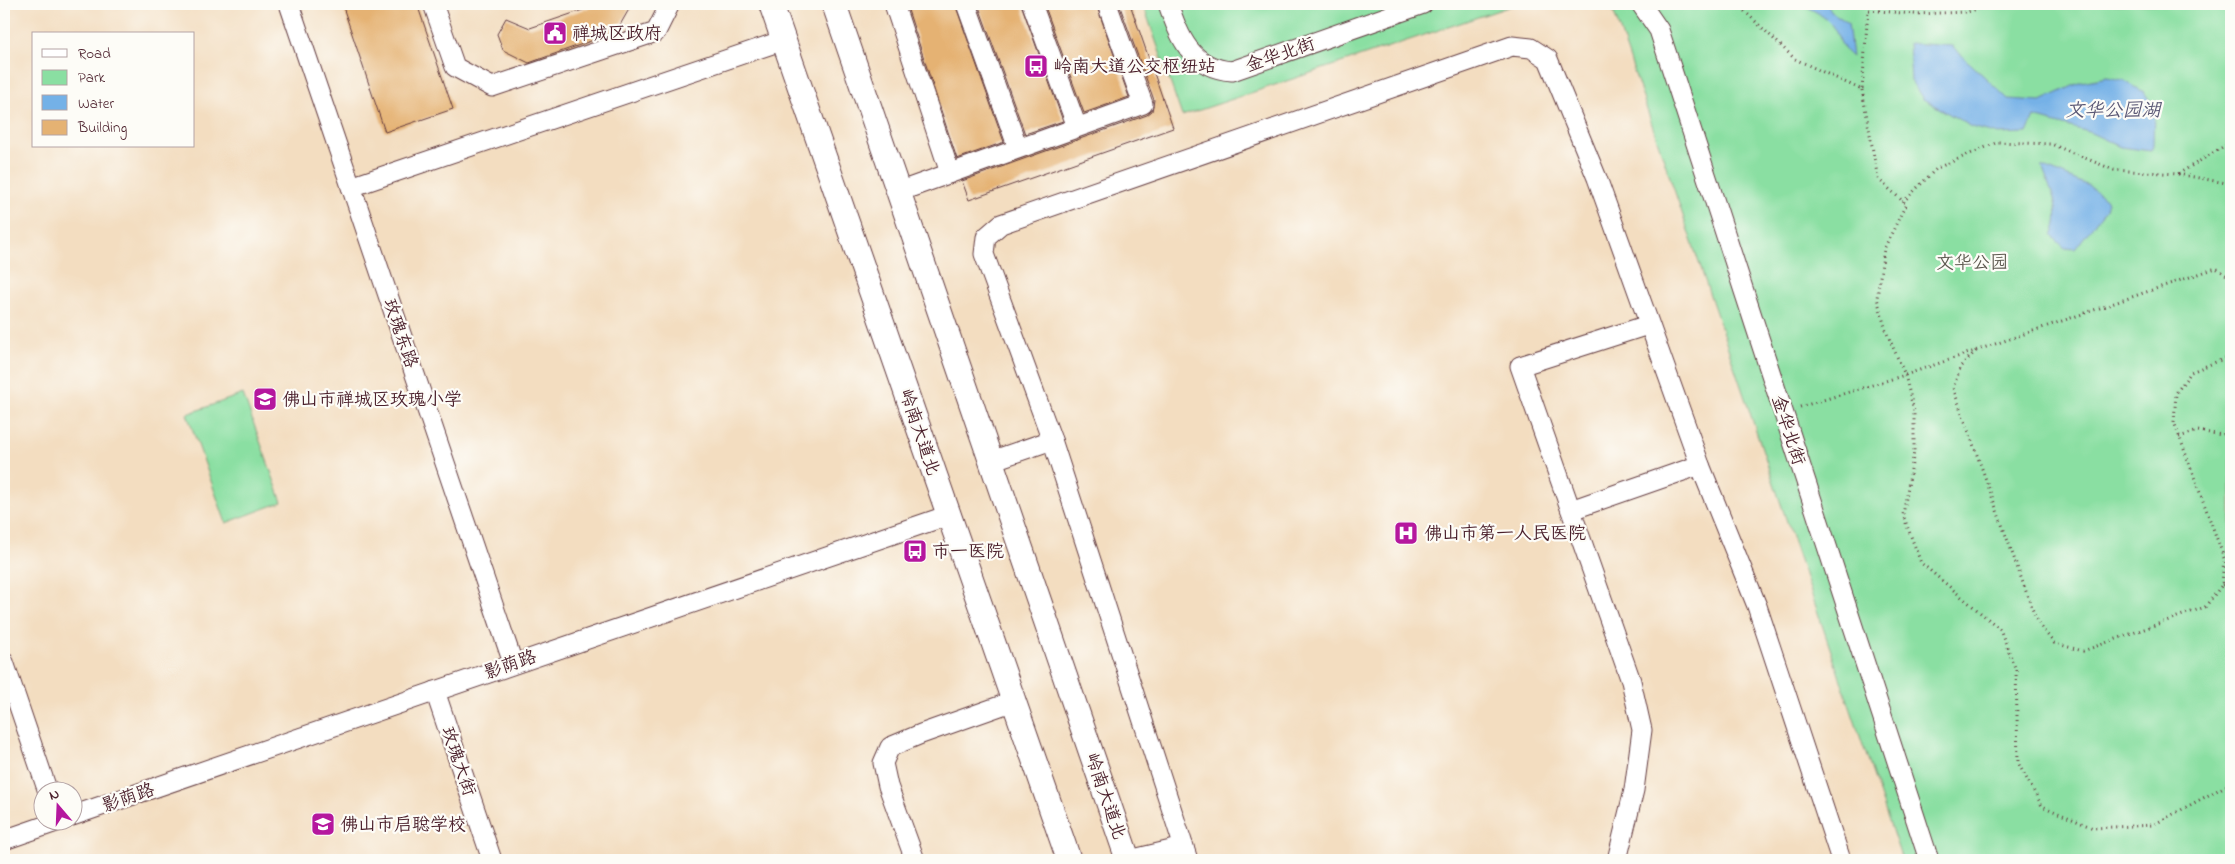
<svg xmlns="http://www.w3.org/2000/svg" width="2235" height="864" font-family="'Indie Flower','LXGW WenKai TC',sans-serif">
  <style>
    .green { fill: #8adfa2; stroke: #6a7f66 }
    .water { fill: #74b1e7; stroke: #5f6889 }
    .building { fill: #e5b273 }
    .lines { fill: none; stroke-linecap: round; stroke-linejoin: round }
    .minor-casing { stroke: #633c41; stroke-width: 21 }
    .major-casing { stroke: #633c41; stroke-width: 26 }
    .path { stroke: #633c41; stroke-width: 3; stroke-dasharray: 1 4; stroke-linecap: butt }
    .minor { stroke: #fff; stroke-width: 19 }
    .major { stroke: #fff; stroke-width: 24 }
    .labels { text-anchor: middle; stroke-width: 4.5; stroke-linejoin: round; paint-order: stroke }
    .poi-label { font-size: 18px; fill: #4a1f2b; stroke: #fdfcf7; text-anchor: start }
    .street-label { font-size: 18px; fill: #4a1f2b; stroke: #fdfcf7 }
    .park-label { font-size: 18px; fill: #5d594f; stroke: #fdfcf7 }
    .water-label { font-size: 19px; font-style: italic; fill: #5b5976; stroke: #fdfcf7 }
  </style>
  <rect width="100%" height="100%" fill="#fdfcf7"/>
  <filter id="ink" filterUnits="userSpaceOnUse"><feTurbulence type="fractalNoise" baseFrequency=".02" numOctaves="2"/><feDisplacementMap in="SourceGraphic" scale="10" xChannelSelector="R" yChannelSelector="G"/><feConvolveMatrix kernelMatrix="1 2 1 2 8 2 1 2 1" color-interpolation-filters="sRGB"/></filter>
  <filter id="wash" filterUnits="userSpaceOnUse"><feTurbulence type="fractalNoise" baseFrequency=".0096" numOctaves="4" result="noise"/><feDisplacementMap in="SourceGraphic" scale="20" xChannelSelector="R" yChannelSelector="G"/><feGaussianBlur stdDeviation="1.12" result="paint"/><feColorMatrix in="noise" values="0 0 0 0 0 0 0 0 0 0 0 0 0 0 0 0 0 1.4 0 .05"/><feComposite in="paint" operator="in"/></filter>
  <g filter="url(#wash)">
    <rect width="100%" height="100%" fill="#f3ddc0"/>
    <!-- green -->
    <g class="green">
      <path d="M 1143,4 L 1517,4 L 1182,116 Z"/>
      <path d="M 1611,4 L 2231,4 L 2231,853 L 2216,860 L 1902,860 Z"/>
      <path d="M 243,394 L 282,502 L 226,523 L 187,414 Z"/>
    </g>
    <!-- water -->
    <g class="water">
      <path d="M 1803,4 L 1827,4 L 1832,12 L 1848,23 L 1852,57 C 1839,47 1840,35 1830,23 C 1823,15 1812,10 1803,4 Z"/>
      <path d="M 1909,43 L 1952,46 L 2008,99 L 2041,101 L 2081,82 L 2107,77 L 2123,80 L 2144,92 L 2154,107 L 2153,146 L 2151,151 L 2121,147 L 2089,132 L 2034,117 L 2027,133 L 1998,134 L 1972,127 L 1923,99 L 1911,81 Z"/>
      <path d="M 2042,166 L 2089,186 L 2108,201 L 2106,209 L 2075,249 L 2065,248 L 2052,236 C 2064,210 2050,192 2042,166 Z"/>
    </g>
    <g id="blocks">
      <!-- building -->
      <g class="building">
        <path d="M 342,4 L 417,4 L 453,109 L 385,132 Z"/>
        <path d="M 600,4 L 632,4 L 616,32 L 529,63 L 503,50 L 497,34 L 506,18 L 530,28 Z"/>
        <path d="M 906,4 L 955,4 L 1004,142 L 957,159 Z"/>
        <path d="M 978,4 L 1021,4 L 1063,121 L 1025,134 Z"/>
        <path d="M 1044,4 L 1096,4 L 1129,97 L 1084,113 Z"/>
        <path d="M 1119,4 L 1130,4 L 1173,128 L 969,200 L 962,181 L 1147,115 L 1152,111 L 1154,100 Z"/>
      </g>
    </g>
  </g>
  <g filter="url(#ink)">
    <use href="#blocks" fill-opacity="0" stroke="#633c41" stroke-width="1"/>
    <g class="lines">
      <!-- minor casing -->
      <g class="minor-casing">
        <g id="minor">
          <path d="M 289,4 L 513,663"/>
          <path d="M 433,4 L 455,67 L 492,87 L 656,32 L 670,4"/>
          <path d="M 894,4 L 950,173"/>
          <path d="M 966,4 L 1018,148"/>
          <path d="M 1032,4 L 1077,127"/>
          <path d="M 1168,4 C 1180,38 1191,68 1232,71 L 1423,4"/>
          <path d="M 1641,4 L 1659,30 L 1929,860"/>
          <path d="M 351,187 L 784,40"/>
          <path d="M 898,192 L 1143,104 L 1107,4"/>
          <path d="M 1052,440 L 1188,860"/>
          <path d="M 991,461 L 1052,440 L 984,254 L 986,237 L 1001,224 L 1512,46 L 1531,48 L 1548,59 L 1597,178 L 1700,465 L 1757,606 L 1841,860"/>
          <path d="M 1571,510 L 1700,465"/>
          <path d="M 4,662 L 48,792"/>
          <path d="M 435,691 L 492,860"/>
          <path d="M 72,816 L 949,515"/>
          <path d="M 4,840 L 56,822"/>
          <path d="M 915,860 L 888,786 L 883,763 L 890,747 L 921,734 L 1014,701"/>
          <path d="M 1129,860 L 1184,847"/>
          <path d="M 1617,860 L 1634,790 L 1642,730 L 1631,681 L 1520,366 L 1648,325"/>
        </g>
      </g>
      <!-- major casing -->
      <g class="major-casing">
        <g id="major">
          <path d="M 771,4 L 1069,860"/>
          <path d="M 834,4 L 1128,860"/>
        </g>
      </g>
      <!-- path -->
      <g class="path">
        <path d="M 1737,4 L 1795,59 L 1862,90 L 1868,10 L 1914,14 L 1967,12 L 1995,4"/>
        <path d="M 1862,90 L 1878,179 L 1906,204 L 1884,249 L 1877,298 L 1886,331 L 1905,375 L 1914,411 L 1914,452 L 1903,515 L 1921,563 L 2000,629 L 2016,670 L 2018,763 L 2042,806 L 2093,828 L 2153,825 L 2231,783"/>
        <path d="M 2178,174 L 2231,184"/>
        <path d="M 1903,202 L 1937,168 L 1998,142 L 2051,144 L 2114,170 L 2178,174 L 2231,142"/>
        <path d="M 1976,351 L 1961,366 L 1953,388 L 2037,622 L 2054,643 L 2083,651 L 2205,607 L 2222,585 L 2224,558 L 2174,422 L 2176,393 L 2191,372 L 2231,356"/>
        <path d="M 1800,407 L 1905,375 L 2216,268 L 2231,278"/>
        <path d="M 2179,437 L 2198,431 L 2222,435 L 2231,431"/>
        <path d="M 2222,585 L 2231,582"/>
      </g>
      <!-- minor -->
      <use href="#minor" class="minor"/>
      <!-- major -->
      <use href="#major" class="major"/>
    </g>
  </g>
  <!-- icons -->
  <defs>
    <g id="civic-square" transform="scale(1.25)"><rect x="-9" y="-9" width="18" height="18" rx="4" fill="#b5179e" stroke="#fdfcf7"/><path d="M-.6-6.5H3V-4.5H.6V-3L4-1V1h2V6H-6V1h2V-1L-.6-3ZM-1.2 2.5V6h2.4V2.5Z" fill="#fff"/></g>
    <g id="bus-square" transform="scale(1.25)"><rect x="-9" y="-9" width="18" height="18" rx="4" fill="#b5179e" stroke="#fdfcf7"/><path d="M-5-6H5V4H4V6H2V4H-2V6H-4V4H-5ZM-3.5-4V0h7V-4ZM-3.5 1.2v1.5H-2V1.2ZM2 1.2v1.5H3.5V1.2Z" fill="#fff"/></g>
    <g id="school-square" transform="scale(1.25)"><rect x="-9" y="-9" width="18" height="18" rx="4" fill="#b5179e" stroke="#fdfcf7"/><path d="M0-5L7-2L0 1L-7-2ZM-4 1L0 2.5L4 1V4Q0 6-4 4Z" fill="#fff"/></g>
    <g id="hospital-square" transform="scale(1.25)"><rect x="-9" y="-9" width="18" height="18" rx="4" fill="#b5179e" stroke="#fdfcf7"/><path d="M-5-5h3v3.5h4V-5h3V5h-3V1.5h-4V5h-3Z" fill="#fff"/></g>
  </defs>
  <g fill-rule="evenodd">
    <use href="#civic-square" x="555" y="33"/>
    <use href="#bus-square" x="1036" y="66"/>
    <use href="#school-square" x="265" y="399"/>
    <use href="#hospital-square" x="1406" y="533"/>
    <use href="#bus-square" x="915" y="551"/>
    <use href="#school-square" x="323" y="824"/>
  </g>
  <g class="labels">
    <!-- poi labels -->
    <g class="poi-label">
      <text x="572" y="39">禅城区政府</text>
      <text x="1054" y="72">岭南大道公交枢纽站</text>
      <text x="282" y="405">佛山市禅城区玫瑰小学</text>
      <text x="1424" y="539">佛山市第一人民医院</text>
      <text x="932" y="557">市一医院</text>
      <text x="340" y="830">佛山市启聪学校</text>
    </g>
    <!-- street labels -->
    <g class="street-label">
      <text transform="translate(1280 54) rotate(-19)" y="6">金华北街</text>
      <text transform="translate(401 333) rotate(71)" y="6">玫瑰东路</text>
      <text transform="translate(1789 430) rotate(72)" y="6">金华北街</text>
      <text transform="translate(920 432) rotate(71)" y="6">岭南大道北</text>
      <text transform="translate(510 664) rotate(-19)" y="6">影荫路</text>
      <text transform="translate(459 761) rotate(71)" y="6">玫瑰大街</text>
      <text transform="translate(1106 796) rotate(71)" y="6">岭南大道北</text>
      <text transform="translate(128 797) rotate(-19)" y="6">影荫路</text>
    </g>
    <!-- park labels -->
    <g class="park-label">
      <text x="1972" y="268">文华公园</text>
    </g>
    <!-- water labels -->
    <g class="water-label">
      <text x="2113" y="116">文华公园湖</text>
    </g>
  </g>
  <!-- margin -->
  <rect width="2235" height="864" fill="none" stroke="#fdfcf7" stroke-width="20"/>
  <!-- legend -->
  <rect x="32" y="32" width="162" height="115" fill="#fdfcf7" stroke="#b5a4a5"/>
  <rect x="42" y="49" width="25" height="8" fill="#ffffff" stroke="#b5a4a5"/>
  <text x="78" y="58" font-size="15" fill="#4a1f2b">Road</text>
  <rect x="42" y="70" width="25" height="15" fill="#8adfa2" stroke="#b5a4a5"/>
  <text x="78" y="82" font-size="15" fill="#4a1f2b">Park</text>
  <rect x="42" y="95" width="25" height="15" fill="#74b1e7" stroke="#b5a4a5"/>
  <text x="78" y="108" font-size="15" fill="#4a1f2b">Water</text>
  <rect x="42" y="120" width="25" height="15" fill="#e5b273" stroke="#b5a4a5"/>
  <text x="78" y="132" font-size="15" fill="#4a1f2b">Building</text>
  <!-- north arrow -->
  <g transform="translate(58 806) rotate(341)"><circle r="24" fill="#fdfcf7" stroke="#b5a4a5"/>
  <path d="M0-4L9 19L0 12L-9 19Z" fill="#b5179e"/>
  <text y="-8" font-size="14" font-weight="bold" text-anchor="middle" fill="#4a1f2b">N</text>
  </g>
</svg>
